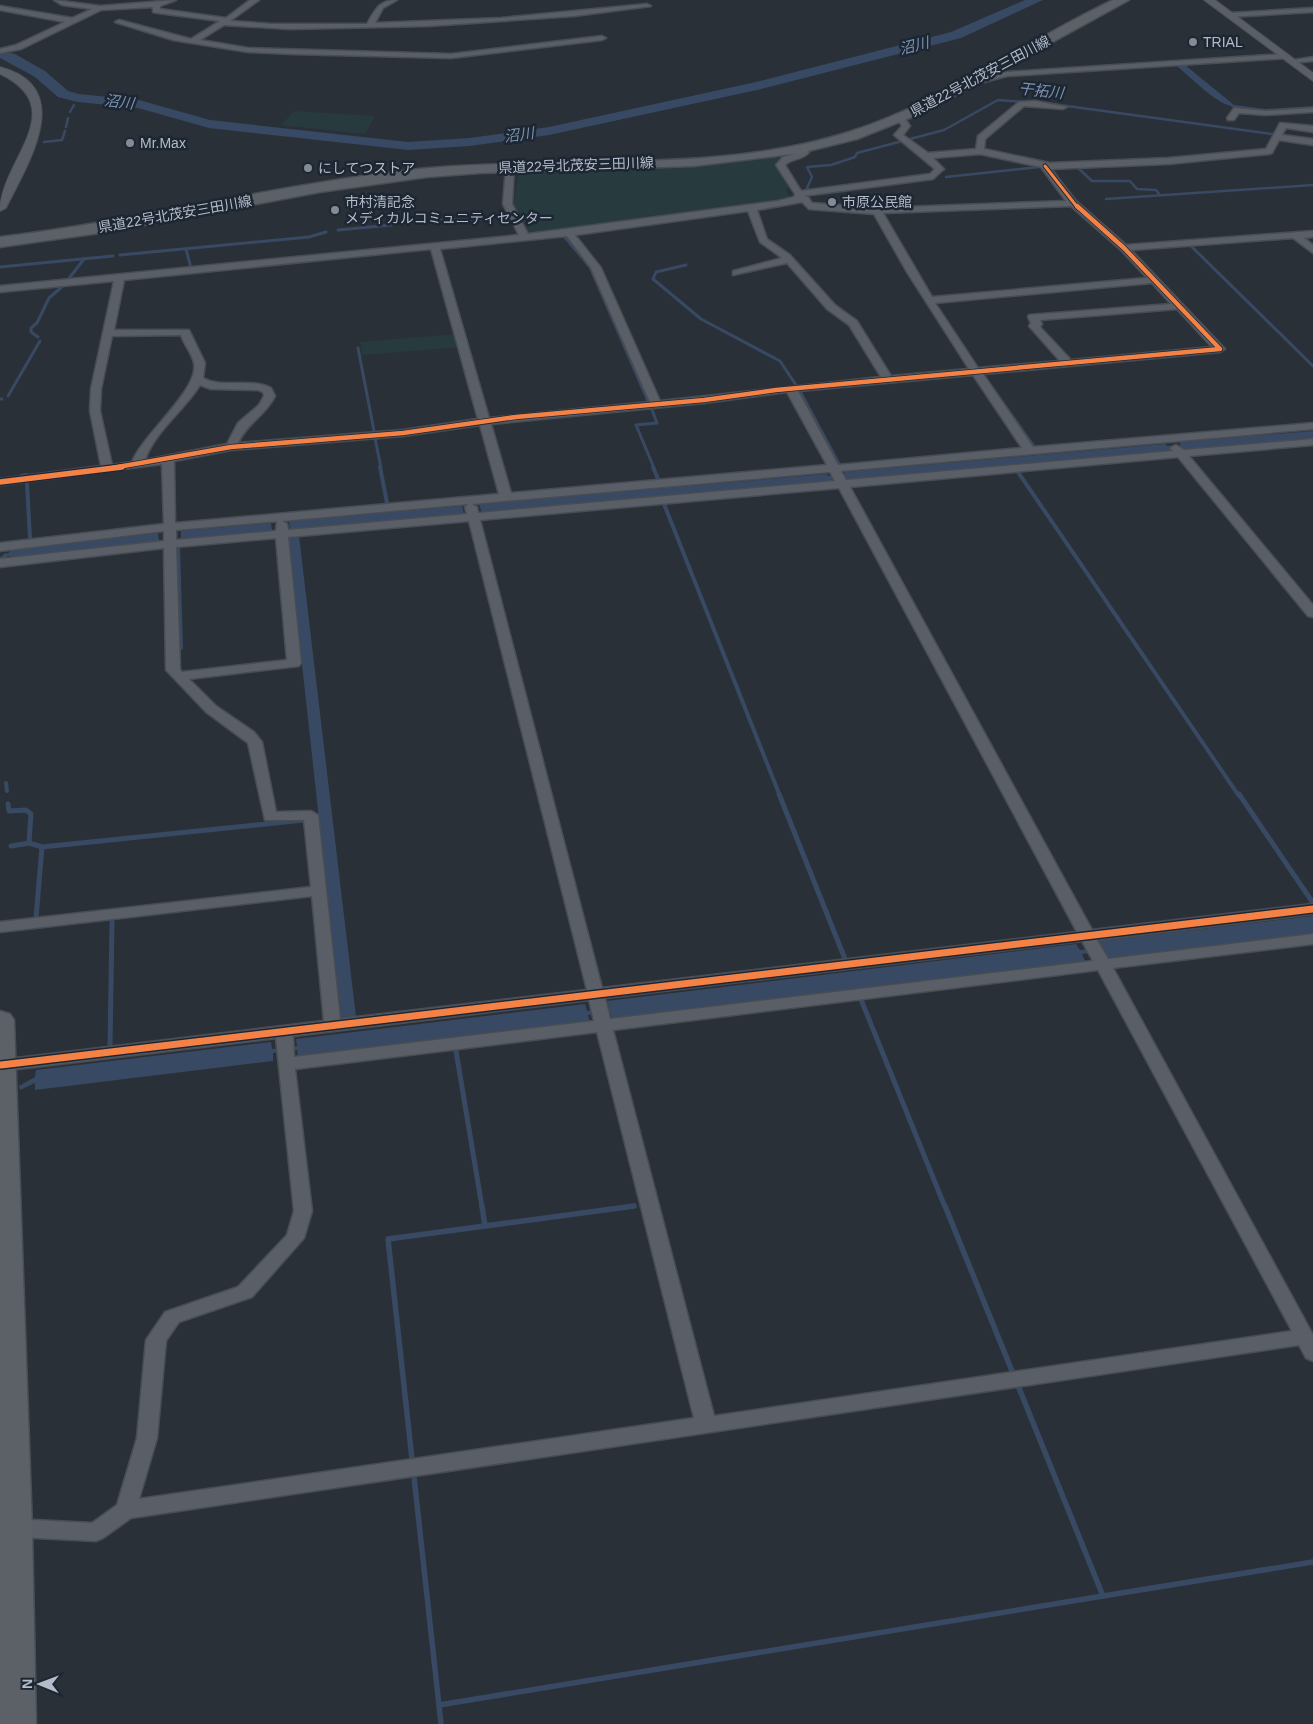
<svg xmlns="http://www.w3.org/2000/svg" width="1313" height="1724" font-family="Helvetica,'Noto Sans JP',sans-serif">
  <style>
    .green { fill: #273a3e }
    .water { fill: #384963 }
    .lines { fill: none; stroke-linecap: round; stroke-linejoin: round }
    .stream-far4 { stroke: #384963; stroke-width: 2.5 }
    .stream-far3 { stroke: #384963; stroke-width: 3 }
    .stream-far2 { stroke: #384963; stroke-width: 4 }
    .stream-far1 { stroke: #384963; stroke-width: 5 }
    .stream { stroke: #384963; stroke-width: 5.5 }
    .river { fill: #384963; fill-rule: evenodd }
    .minor-casing { stroke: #484c53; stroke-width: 3 }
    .tertiary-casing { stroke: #484c53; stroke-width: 2 }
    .primary-casing { stroke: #484c55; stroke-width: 3 }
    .minor { fill: #5a5e66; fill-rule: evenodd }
    .tertiary { fill: #5a5e66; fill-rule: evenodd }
    .primary { fill: #5c6168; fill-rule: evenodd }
    .cycleway-far3-casing { stroke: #1d2633; stroke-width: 5 }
    .cycleway-far2-casing { stroke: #1d2633; stroke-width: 6 }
    .cycleway-far1-casing { stroke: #1d2633; stroke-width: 8 }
    .cycleway-casing { stroke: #1d2633; stroke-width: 10 }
    .cycleway-far3 { stroke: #f48246; stroke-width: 3 }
    .cycleway-far2 { stroke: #f48246; stroke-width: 4.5 }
    .cycleway-far1 { stroke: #f48246; stroke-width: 5.5 }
    .cycleway { stroke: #f48246; stroke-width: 7 }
    .poi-dot { fill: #848b96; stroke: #1d2633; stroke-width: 2 }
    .labels { text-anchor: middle; stroke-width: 5; stroke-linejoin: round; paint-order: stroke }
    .far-poi-label { font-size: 14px; fill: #b4bcc9; stroke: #1d2633; text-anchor: start }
    .far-street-label { font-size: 14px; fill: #b4bcc9; stroke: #1d2633 }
    .far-water-label { font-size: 15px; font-style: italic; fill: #7c92b1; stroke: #1d2633 }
  </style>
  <rect width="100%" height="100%" fill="#2a3038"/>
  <!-- green -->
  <g class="green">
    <path d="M 294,111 L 375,116 L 365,134 L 281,125 Z"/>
    <path d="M 798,153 L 775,164 L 789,188 L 785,189 L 789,195 L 788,198 L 779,200 L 539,234 L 529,232 L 513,207 L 518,175 L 531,170 C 620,167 709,167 798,153 Z"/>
    <path d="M 458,334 L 461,347 L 362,355 L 360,342 Z"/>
  </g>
  <!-- water -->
  <g class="water">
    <path d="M 1185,65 L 1234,105 L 1265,109 L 1313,106 L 1313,109 C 1285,111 1252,116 1225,104 C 1210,97 1190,77 1177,66 Z"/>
    <path d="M 1313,431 L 1313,440 L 1186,451 L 1184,448 L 1171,450 L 1172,452 L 849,481 L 847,478 L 830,480 L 831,482 L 482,513 L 479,504 L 827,474 L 828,476 L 845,474 L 844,472 L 1165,444 L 1167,446 L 1181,445 L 1179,442 Z"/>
    <path d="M 462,506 L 464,514 L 290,529 L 289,521 Z"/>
    <path d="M 271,523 L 272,531 L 181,540 L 181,531 Z"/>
    <path d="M 158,533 L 159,541 L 11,558 L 11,556 L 6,556 L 11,550 Z"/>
    <path d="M 299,536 L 356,1017 L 341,1019 L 288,537 Z"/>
    <path d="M 1313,916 L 1313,934 L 1108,958 L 1105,951 L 1082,954 L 1085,961 L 612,1019 L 610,1012 L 588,1015 L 590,1022 L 298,1058 L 297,1050 L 273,1053 L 273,1061 L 35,1090 L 35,1083 L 20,1090 L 19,1086 L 35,1077 L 36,1070 L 271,1042 L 272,1049 L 297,1046 L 296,1039 L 585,1004 L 587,1011 L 609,1008 L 607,1001 L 1076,944 L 1080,950 L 1102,948 L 1099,941 Z"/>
  </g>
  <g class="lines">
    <!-- stream-far4 -->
    <g class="stream-far4">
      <path d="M 1045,103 L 1280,135"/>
      <path d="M 70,112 L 74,105"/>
      <path d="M 66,127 L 68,118"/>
      <path d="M 44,142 L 62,140 L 65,131"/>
      <path d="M 1077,167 L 1092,181 L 1130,181 L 1137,189 L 1156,190 L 1160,195"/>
      <path d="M 946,177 L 1039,167"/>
      <path d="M 811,191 L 807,188 L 812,177 L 807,167 L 831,165 L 855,157 L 857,153 L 944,130 L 998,100 L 1025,102"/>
      <path d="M 1106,199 L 1313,185"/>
    </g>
    <!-- stream-far3 -->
    <g class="stream-far3">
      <path d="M 440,220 L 481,219"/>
      <path d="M 402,223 L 430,220"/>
      <path d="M 338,230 L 391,225"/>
      <path d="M 559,236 L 563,235 L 590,267 L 648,401"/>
      <path d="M 1191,246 L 1313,366"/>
      <path d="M 186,249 L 191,268"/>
      <path d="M 120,255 L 309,237 L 326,232"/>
      <path d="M 686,265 L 656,272 L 653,279 L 701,319 L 780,361 L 796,385"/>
      <path d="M 0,267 L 113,256"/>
      <path d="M 67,281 L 84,259"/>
      <path d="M 38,337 L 31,332 L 31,328 L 37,323 L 49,298 L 65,284"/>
      <path d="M 358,348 L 374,431"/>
      <path d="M 984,376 L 1040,455"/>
      <path d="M 801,393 L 839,464"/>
      <path d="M 8,396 L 40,341"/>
      <path d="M 0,399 L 2,399"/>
      <path d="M 651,407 L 657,423 L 636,425 L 654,468"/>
      <path d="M 375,438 L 381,468"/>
    </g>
    <!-- stream-far2 -->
    <g class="stream-far2">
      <path d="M 380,467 L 387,503"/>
      <path d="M 653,467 L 658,479"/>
      <path d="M 1018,472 L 1239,796"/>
      <path d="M 21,476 L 27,475"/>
      <path d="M 27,483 L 30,538"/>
      <path d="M 664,504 L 780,796"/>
      <path d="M 178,546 L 181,648"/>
      <path d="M 0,560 L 6,555"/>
      <path d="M 6,783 L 7,791"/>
    </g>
    <!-- stream-far1 -->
    <g class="stream-far1">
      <path d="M 779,794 L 845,959"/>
      <path d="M 1239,794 L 1313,903"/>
      <path d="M 8,804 L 9,811 L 26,810 L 31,814 L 29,843"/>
      <path d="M 11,846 L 29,843 L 42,847 L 304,820"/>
      <path d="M 36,918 L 42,847"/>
      <path d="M 862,1002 L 945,1207"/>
      <path d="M 110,1046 L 112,922"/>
      <path d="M 456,1051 L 482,1207"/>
      <path d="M 626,1207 L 634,1206"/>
    </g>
    <!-- stream -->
    <g class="stream">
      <path d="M 482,1206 L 485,1226"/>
      <path d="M 945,1206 L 1012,1371"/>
      <path d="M 412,1459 L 388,1239 L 634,1206"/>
      <path d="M 414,1477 L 441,1724"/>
      <path d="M 1103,1596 L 1313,1562"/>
      <path d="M 439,1705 L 1103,1596 L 1019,1388"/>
    </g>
    <!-- river -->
    <path class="river" d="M 1025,0 L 1043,0 L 961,38 L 757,90 L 549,135 L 470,146 L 408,150 L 209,128 L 138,108 L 78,102 L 58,97 L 35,77 L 0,58 L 0,50 L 15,54 L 45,71 L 68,91 L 79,94 L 139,100 L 210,120 L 408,142 L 470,138 L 549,127 L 756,82 L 951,32 Z"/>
    <!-- minor casing -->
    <g class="minor-casing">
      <g id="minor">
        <path d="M 54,0 L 100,6 L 176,0 L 160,6 L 160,9 L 226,18 L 250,0 L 259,0 L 230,21 L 272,24 L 367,24 C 375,10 379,0 397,0 L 383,8 L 375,23 L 501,18 L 647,4 L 651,6 L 574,16 L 428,26 L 289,29 L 224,25 L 200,40 L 248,48 L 451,54 L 602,36 L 606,38 L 602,40 L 451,58 L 293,54 L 248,52 L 173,40 L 115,22 L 119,20 L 191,39 L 220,21 L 158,13 L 153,12 L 153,7 L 101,10 L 21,49 L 0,53 L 0,49 L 16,45 L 65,22 L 0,10 L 0,6 L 72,18 L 92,9 L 62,5 Z"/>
        <path d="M 1313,8 L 1313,12 L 1230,17 L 1226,15 L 1230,13 Z"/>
        <path d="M 1285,54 L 1289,56 L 1288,58 L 1007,76 L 984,82 L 971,79 L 1007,72 Z"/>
        <path d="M 1313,57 L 1313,61 L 1291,63 L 1287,61 Z"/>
        <path d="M 1035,101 L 1067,107 L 1063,109 L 1024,106 L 985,139 L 984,149 L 1050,163 L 1168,158 L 1266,149 L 1280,123 L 1313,126 L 1313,132 L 1286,128 L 1282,135 L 1313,139 L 1313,145 L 1279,140 L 1272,153 L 1269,154 L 1168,164 L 1051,169 L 1076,201 L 1126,245 L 1313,231 L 1313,237 L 1304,238 L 1313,245 L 1313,253 L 1293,238 L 1131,250 L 1225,349 L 1220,352 L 983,374 L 1033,447 L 1313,423 L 1313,429 L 841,471 L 846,480 L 1173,451 L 1170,448 L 1176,445 L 1184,450 L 1313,439 L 1313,445 L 1189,456 L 1313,605 L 1313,617 L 1308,616 L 1178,457 L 850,487 L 1092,930 L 1313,904 L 1313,914 L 1097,940 L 1108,959 L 1313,934 L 1313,944 L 1113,968 L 1313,1335 L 1313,1361 L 1306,1358 L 1299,1345 L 131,1518 L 103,1538 L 96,1541 L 15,1537 L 8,1534 L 5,1528 L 8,1522 L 15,1519 L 92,1523 L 117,1505 L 137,1438 L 146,1340 L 165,1312 L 238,1287 L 287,1235 L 294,1211 L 276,1038 L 1,1071 L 0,1060 L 324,1021 L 312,896 L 0,932 L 0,922 L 311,887 L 304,820 L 265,820 L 248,743 L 206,712 L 166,670 L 164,548 L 0,567 L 0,559 L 164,541 L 164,531 L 0,551 L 0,543 L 164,524 L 162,464 L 0,485 L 0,479 L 101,466 L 90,411 L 91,389 L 114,281 L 0,292 L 0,286 L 519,235 L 503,204 L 506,167 L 510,164 L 514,167 L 512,204 L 528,234 L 778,201 L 794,197 L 795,194 L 776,165 L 783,157 L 800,152 L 796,148 L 797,146 L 803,146 L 809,152 C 803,160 792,158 785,165 L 801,191 L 930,174 L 935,169 L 894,135 L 902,126 L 897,119 L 898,117 L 904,117 L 910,126 L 903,135 L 928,153 L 976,149 L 978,136 L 1019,102 ZM 980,154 L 1041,167 L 1066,201 L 877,208 L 812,203 L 808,197 L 803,196 L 933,179 L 944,169 L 933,158 ZM 802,202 L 809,209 L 874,214 L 907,272 L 969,369 L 891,376 L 857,321 L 835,305 L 790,255 L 767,239 L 757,210 ZM 1071,206 L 1121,250 L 1147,278 L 932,297 L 883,213 ZM 748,211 L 760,242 L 782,258 L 733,271 L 733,275 L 787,263 L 827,309 L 849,325 L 881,377 L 660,401 L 601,268 L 575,235 ZM 567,236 L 591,268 L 650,402 L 489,418 L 440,249 ZM 431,249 L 478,419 L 403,430 L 238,443 C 248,422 265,416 275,396 L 271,388 C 249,377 224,389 203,378 L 205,363 L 189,330 L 114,330 L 124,280 ZM 1152,283 L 1171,304 L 1029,315 L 1028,317 L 1031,323 L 1029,326 L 1060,361 L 978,368 L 935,303 ZM 1177,309 L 1212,347 L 1071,360 L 1040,327 L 1042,324 L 1040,320 ZM 181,335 C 184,345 192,353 194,363 C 200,389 143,434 132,462 L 112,465 L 100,411 L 101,389 L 112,336 ZM 973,375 L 1022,448 L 838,465 L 798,391 ZM 200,385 L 211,389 L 258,390 L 263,392 L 264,396 L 259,405 L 238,423 L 227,444 L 145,460 C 155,431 184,411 200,385 ZM 787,392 L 827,465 L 511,493 L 491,424 L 704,403 ZM 480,425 L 499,494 L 175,523 L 174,461 L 231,450 L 403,436 ZM 830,472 L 835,481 L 478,513 L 477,507 L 472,504 ZM 839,488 L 1077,932 L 602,988 L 480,520 ZM 468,504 L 465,507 L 467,514 L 288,530 L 287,524 L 282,521 ZM 277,521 L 276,531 L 176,540 L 176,530 L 279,521 ZM 469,521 L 587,990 L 340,1019 L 318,815 L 311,811 L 276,812 L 262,742 L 254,732 L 216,706 L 189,679 L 299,666 L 301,663 L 288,537 ZM 276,538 L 287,660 L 182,672 L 180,669 L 176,547 ZM 1082,941 L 1093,961 L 610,1019 L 605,998 ZM 1098,970 L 1292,1331 L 714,1416 L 613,1030 ZM 589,1000 L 594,1021 L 294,1057 L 293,1036 ZM 597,1032 L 694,1418 L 139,1499 L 157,1438 L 166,1341 L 179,1322 L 252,1297 L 304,1238 L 312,1211 L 295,1069 Z"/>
        <path d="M 1234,108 L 1266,111 L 1313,108 L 1313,112 L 1266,115 L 1239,113 L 1234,120 L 1228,120 L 1227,118 Z"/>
      </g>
    </g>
    <!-- tertiary casing -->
    <g class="tertiary-casing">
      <g id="tertiary">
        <path d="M 1204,0 L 1215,0 L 1313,73 L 1313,81 Z"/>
        <path d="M 0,67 C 77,87 28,164 6,208 L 0,211 C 0,161 73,109 0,74 Z"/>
      </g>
    </g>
    <!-- primary casing -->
    <g class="primary-casing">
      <g id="primary">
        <path d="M 1113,0 L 1129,0 L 927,111 L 857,139 L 800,153 L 694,166 L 480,173 L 427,177 L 320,192 L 107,232 L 0,247 L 0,237 C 144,220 285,182 429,168 C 566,156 717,174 849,132 C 944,102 1024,42 1113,0 Z"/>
        <path d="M 0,1011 L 10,1014 L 14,1020 L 32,1528 L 36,1724 L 0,1724 Z"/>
      </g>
    </g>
    <!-- minor -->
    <use href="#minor" class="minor"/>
    <!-- tertiary -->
    <use href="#tertiary" class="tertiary"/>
    <!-- primary -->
    <use href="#primary" class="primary"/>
    <!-- cycleway-far3 casing -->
    <g class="cycleway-far3-casing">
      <path id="cycleway-far3" d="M 1045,166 L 1078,208"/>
    </g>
    <!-- cycleway-far2 casing -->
    <g class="cycleway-far2-casing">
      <path id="cycleway-far2" d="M 112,468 L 231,447 L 403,433 L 516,417 L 704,400 L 776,390 L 1220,349 L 1124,248 L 1077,206"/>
    </g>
    <!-- cycleway-far1 casing -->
    <g class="cycleway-far1-casing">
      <path id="cycleway-far1" d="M 0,482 L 122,467"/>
    </g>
    <!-- cycleway casing -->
    <g class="cycleway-casing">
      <path id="cycleway" d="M 1,1065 L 1313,909"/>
    </g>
    <!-- cycleway-far3 -->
    <use href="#cycleway-far3" class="cycleway-far3"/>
    <!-- cycleway-far2 -->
    <use href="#cycleway-far2" class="cycleway-far2"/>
    <!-- cycleway-far1 -->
    <use href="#cycleway-far1" class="cycleway-far1"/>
    <!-- cycleway -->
    <use href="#cycleway" class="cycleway"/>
  </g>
  <!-- markers -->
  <g class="poi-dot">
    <circle cx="1193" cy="42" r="5"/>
    <circle cx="130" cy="143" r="5"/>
    <circle cx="308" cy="168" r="5"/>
    <circle cx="832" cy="202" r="5"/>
    <circle cx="335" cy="210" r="5"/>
  </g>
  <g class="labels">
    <!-- far-poi labels -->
    <g class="far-poi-label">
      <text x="1203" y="47">TRIAL</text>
      <text x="140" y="148">Mr.Max</text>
      <text x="318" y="173">にしてつストア</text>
      <text x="345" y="207">市村清記念<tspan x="345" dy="16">メディカルコミュニティセンター</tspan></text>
      <text x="842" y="207">市原公民館</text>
    </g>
    <!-- far-street labels -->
    <g class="far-street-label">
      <text transform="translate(980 76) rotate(-28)" y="5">県道22号北茂安三田川線</text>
      <text transform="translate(576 165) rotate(-2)" y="5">県道22号北茂安三田川線</text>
      <text transform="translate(175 214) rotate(-10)" y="5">県道22号北茂安三田川線</text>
    </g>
    <!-- far-water labels -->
    <g class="far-water-label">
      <text transform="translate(914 46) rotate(-14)" y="5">沼川</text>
      <text transform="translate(1041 91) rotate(6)" y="5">干拓川</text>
      <text transform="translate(119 102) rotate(7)" y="5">沼川</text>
      <text transform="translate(519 135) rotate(-8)" y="5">沼川</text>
    </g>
  </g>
  <!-- north arrow -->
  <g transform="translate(40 1684) rotate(271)" stroke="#1d2633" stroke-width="4" paint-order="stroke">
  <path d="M0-4L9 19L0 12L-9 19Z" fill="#b4bcc9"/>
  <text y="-8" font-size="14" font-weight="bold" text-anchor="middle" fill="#b4bcc9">N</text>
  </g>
</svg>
